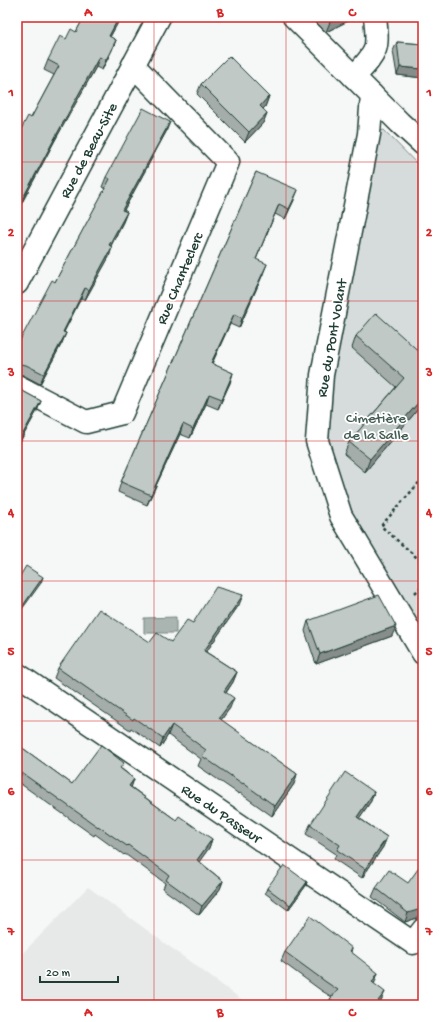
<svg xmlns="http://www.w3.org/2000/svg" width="440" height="1022" font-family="'Gochi Hand',sans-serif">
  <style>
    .built { fill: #e6e9e8 }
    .green { fill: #d6dcdb; stroke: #7a8c88 }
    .water { fill: #aab5b1; stroke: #72857f }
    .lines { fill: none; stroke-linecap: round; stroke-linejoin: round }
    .minor-casing { stroke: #1f3d34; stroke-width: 25 }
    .path { stroke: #1f3d34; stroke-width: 2.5; stroke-dasharray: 3 3; stroke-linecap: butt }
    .minor { stroke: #fff; stroke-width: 22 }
    .wall { fill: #a5adaa; stroke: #1f3d34 }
    .shaded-wall { fill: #868d8b; stroke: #1f3d34 }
    .building { fill: #c0c9c6; stroke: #1f3d34 }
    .grid { fill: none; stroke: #d62828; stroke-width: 1; stroke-opacity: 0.55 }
    .labels { text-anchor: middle; stroke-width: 3.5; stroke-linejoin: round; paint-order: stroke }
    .street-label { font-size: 15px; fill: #1f3d34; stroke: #fff }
    .park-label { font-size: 15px; fill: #445d55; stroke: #fff }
    .neatline { fill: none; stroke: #d62828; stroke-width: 1.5 }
    .grid-label { font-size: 13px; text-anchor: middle; font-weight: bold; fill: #d62828 }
  </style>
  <rect width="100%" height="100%" fill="#f6f7f7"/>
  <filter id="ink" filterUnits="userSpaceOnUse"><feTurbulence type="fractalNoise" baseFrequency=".025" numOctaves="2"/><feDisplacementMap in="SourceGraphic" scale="8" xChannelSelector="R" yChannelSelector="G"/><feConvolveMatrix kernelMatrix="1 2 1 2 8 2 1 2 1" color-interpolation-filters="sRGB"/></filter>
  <g filter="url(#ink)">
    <!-- built -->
    <path class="built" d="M 88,887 L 249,1005 L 17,1005 L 17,959 Z"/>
    <!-- green -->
    <path class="green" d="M 384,130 L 423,170 L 423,636 L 361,535 L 344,491 L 330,445 L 327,430 L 331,368 L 380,131 Z"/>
    <!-- water -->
    <path class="water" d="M 176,617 L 176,633 L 144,633 L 144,618 Z"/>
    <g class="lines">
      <!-- minor casing -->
      <g class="minor-casing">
        <g id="minor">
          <path d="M 294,17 L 400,123 L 423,144"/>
          <path d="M 354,77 C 377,52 379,51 375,17"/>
          <path d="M 372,95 L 369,134 L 322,375 L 317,441 L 341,516 L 423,653"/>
          <path d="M 17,283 L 159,17"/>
          <path d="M 17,386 L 86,422 L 122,413 L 228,162 L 133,65"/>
          <path d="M 17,674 L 413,943 L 423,930"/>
        </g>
      </g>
      <!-- path -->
      <g class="path">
        <path d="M 423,478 L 381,526 L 423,563"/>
        <path d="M 415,593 L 423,585"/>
      </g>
      <!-- minor -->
      <use href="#minor" class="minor"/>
    </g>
    <!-- wall -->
    <g class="wall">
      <path d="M 84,17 L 121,17 L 110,37 L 116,40 L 112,50 L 102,70 L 96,67 L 54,142 L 17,212 L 17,137 L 31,118 L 54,75 L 44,70 L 48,60 L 66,39 L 76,32 Z"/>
      <path d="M 311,17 L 356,17 L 326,32 Z"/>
      <path d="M 397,42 L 423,44 L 423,78 L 397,75 L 393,51 Z"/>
      <path d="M 201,84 L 269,96 L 265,107 L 263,109 L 267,113 L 263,123 L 245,142 L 197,94 Z"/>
      <path d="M 166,132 L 124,210 L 127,212 L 123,222 L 111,246 L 112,247 L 109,257 L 85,300 L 81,298 L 64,332 L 66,333 L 62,343 L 40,384 L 23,375 L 17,374 L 17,346 L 55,282 L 105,189 L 102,187 L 106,177 Z"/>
      <path d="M 256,172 L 294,200 L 285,219 L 275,214 L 256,259 L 263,274 L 239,328 L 230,324 L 212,364 L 233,373 L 230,383 L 218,409 L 206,404 L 190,438 L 180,434 L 147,505 L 118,492 L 121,482 Z"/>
      <path d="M 356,336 L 423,355 L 423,412 L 419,408 L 365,472 L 344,454 L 349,442 L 396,387 L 352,348 Z"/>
      <path d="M 17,388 L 41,401 L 37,411 L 17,447 Z"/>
      <path d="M 239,605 L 206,652 L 237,672 L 233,682 L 226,693 L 230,708 L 221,720 L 297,774 L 294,784 L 272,816 L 240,793 L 239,794 L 198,766 L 201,759 L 168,735 L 160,748 L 131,728 L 130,730 L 54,678 L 58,668 L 150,642 L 171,642 L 193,623 Z"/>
      <path d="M 308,621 L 392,636 L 316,664 L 305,631 Z"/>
      <path d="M 17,744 L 72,784 L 122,769 L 134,779 L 131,787 L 176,820 L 212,839 L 209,848 L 199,861 L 223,881 L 220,889 L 199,915 L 163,889 L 165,883 L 125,854 L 124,855 L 95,834 L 94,836 L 18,782 L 17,783 Z"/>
      <path d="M 374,792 L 371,801 L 359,818 L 387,837 L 383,847 L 362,878 L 334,859 L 336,854 L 306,834 L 310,825 Z"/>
      <path d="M 307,882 L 305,887 L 288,910 L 265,893 L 267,888 Z"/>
      <path d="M 376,888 L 417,918 L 405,922 L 372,897 Z"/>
      <path d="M 352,948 L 351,952 L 375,982 L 374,984 L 381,1001 L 380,1003 L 383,1005 L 328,1005 L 330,999 L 332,997 L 322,991 L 281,961 L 285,952 Z"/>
    </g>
    <!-- shaded-wall -->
    <g class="shaded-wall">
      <path d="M 119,17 L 121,17 L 105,46 L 109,36 Z"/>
      <path d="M 341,17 L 356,17 L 326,32 L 330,22 Z"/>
      <path d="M 116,40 L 112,50 L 102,70 L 106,60 Z"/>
      <path d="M 99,57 L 96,67 L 54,142 L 17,212 L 17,209 L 58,132 Z"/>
      <path d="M 400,67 L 423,69 L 423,78 L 397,75 Z"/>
      <path d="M 269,96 L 265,107 L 256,116 L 260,106 Z"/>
      <path d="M 267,113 L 263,123 L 245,142 L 249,132 Z"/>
      <path d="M 170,122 L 166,132 L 119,219 L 122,210 Z"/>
      <path d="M 298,190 L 294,200 L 285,219 L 289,209 Z"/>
      <path d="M 279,204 L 275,214 L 252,269 L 256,259 Z"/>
      <path d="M 127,212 L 123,222 L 106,255 L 109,245 Z"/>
      <path d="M 112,247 L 109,257 L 85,300 L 89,290 Z"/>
      <path d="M 267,264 L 263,274 L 239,328 L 242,318 Z"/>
      <path d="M 85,288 L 81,298 L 59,342 L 63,332 Z"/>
      <path d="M 234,314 L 230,324 L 207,373 L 211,363 Z"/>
      <path d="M 66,333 L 62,343 L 40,384 L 44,374 Z"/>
      <path d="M 20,364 L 17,373 L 17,365 Z"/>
      <path d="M 233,373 L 230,383 L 218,409 L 222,399 Z"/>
      <path d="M 209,394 L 206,404 L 190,438 L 193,429 Z"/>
      <path d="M 423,397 L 419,408 L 365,472 L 370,459 Z"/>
      <path d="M 41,401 L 37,411 L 17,447 L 20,439 Z"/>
      <path d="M 183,424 L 180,434 L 147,505 L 151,495 Z"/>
      <path d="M 43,577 L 41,583 L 17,616 L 17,614 Z"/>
      <path d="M 243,595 L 239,605 L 200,661 L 204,651 Z"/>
      <path d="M 396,626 L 392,636 L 316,664 L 320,654 Z"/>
      <path d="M 237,672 L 233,682 L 220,701 L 224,691 Z"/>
      <path d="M 234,698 L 230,708 L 215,728 L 219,718 Z"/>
      <path d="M 172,725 L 168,735 L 160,748 L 163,738 Z"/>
      <path d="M 22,773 L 18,782 L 17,783 L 20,775 Z"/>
      <path d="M 297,774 L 294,784 L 272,816 L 275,806 Z"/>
      <path d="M 134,779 L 131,788 L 129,786 Z"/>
      <path d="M 374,792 L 371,801 L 354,826 L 357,817 Z"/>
      <path d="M 387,837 L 383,847 L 362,878 L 365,869 Z"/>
      <path d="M 212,839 L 209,848 L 194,869 L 197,860 Z"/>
      <path d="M 223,881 L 220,889 L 199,915 L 202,906 Z"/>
      <path d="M 307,882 L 305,887 L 288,910 L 290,905 Z"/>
      <path d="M 423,906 L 423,910 L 417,918 L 405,922 L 408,913 Z"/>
      <path d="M 378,973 L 375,982 L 368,991 L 372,982 Z"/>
      <path d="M 385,992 L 381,1001 L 378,1005 L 378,1001 Z"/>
    </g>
    <!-- building -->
    <g class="building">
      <path d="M 84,17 L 119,17 L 109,36 L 116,40 L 106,60 L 99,57 L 58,132 L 17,209 L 17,137 L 28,116 L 31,118 L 59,66 L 48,60 L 60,36 L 66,39 L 71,29 L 76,32 Z"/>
      <path d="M 324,17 L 341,17 L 330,22 Z"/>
      <path d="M 397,42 L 423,44 L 423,69 L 400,67 Z"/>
      <path d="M 229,56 L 269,96 L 260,106 L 267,113 L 249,132 L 201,84 Z"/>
      <path d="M 143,108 L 170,122 L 122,210 L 127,212 L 109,245 L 112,247 L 89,290 L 85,288 L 63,332 L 66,333 L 44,374 L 26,365 L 20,364 L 17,365 L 17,346 L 52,280 L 55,282 L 110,179 L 106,177 Z"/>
      <path d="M 256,172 L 298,190 L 289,209 L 279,204 L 256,259 L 267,264 L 242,318 L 234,314 L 211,363 L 233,373 L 222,399 L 209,394 L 193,429 L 183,424 L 151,495 L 121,482 Z"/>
      <path d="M 376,313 L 423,355 L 423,397 L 370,459 L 349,442 L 404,378 L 356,336 Z"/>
      <path d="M 17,388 L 41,401 L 20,439 L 17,437 Z"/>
      <path d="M 26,566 L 43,577 L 17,614 L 17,581 Z"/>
      <path d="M 216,587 L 243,595 L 204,651 L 237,672 L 224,691 L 234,698 L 219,718 L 297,774 L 275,806 L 243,783 L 243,784 L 202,756 L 206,750 L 172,725 L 163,738 L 134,718 L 133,720 L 58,668 L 99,609 L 150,642 L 157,633 L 171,642 L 187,620 L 193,623 Z"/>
      <path d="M 379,595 L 396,626 L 320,654 L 308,621 Z"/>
      <path d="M 17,744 L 72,784 L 101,745 L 124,763 L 120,768 L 134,779 L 129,786 L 176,820 L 179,816 L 212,839 L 197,860 L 223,881 L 202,906 L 166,880 L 169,875 L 128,845 L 127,846 L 98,826 L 98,827 L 22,773 L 20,775 L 17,772 Z"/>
      <path d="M 345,772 L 374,792 L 357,817 L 387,837 L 365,869 L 337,850 L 340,845 L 310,825 Z"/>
      <path d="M 423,862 L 423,906 L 421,909 L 408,913 L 376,888 L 389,870 L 408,883 Z"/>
      <path d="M 284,865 L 307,882 L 290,905 L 267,888 Z"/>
      <path d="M 310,916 L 352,948 L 350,951 L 378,973 L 372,982 L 385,992 L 378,1001 L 383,1005 L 339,1005 L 330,999 L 338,990 L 326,982 L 285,952 Z"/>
    </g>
  </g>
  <!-- grid -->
  <path class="grid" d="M 154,17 L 154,1005M 286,17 L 286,1005M 17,162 L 423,162M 17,301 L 423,301M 17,441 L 423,441M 17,581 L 423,581M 17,721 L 423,721M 17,860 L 423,860"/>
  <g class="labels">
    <!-- street labels -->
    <g class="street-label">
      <text transform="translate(88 150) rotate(-62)" y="5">Rue de Beau-Site</text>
      <text transform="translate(179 278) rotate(-67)" y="5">Rue Chanteclerc</text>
      <text transform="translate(331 338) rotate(-80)" y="5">Rue du Pont Volant</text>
      <text transform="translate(222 813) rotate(34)" y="5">Rue du Passeur</text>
    </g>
    <!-- park labels -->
    <g class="park-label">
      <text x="376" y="422">Cimetière<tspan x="376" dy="17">de la Salle</tspan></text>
    </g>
  </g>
  <!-- margin -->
  <rect width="440" height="1022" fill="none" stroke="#fff" stroke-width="44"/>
  <!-- scale -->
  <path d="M40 976v6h78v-6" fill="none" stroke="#1f3d34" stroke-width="2"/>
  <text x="46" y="976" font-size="12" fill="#1f3d34" stroke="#ffffff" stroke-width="3" paint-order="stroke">20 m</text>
  <rect x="22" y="22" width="396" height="978" class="neatline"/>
  <g class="grid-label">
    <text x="88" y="16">A</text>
    <text x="220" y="16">B</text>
    <text x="352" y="16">C</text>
    <text x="11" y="96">1</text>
    <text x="429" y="96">1</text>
    <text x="11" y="236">2</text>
    <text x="429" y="236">2</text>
    <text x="11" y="376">3</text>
    <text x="429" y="376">3</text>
    <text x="11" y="516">4</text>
    <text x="429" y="516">4</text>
    <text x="11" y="655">5</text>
    <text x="429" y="655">5</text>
    <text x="11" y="795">6</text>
    <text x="429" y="795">6</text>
    <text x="11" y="935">7</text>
    <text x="429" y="935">7</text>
    <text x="88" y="1016">A</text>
    <text x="220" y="1016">B</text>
    <text x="352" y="1016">C</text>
  </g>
</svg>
